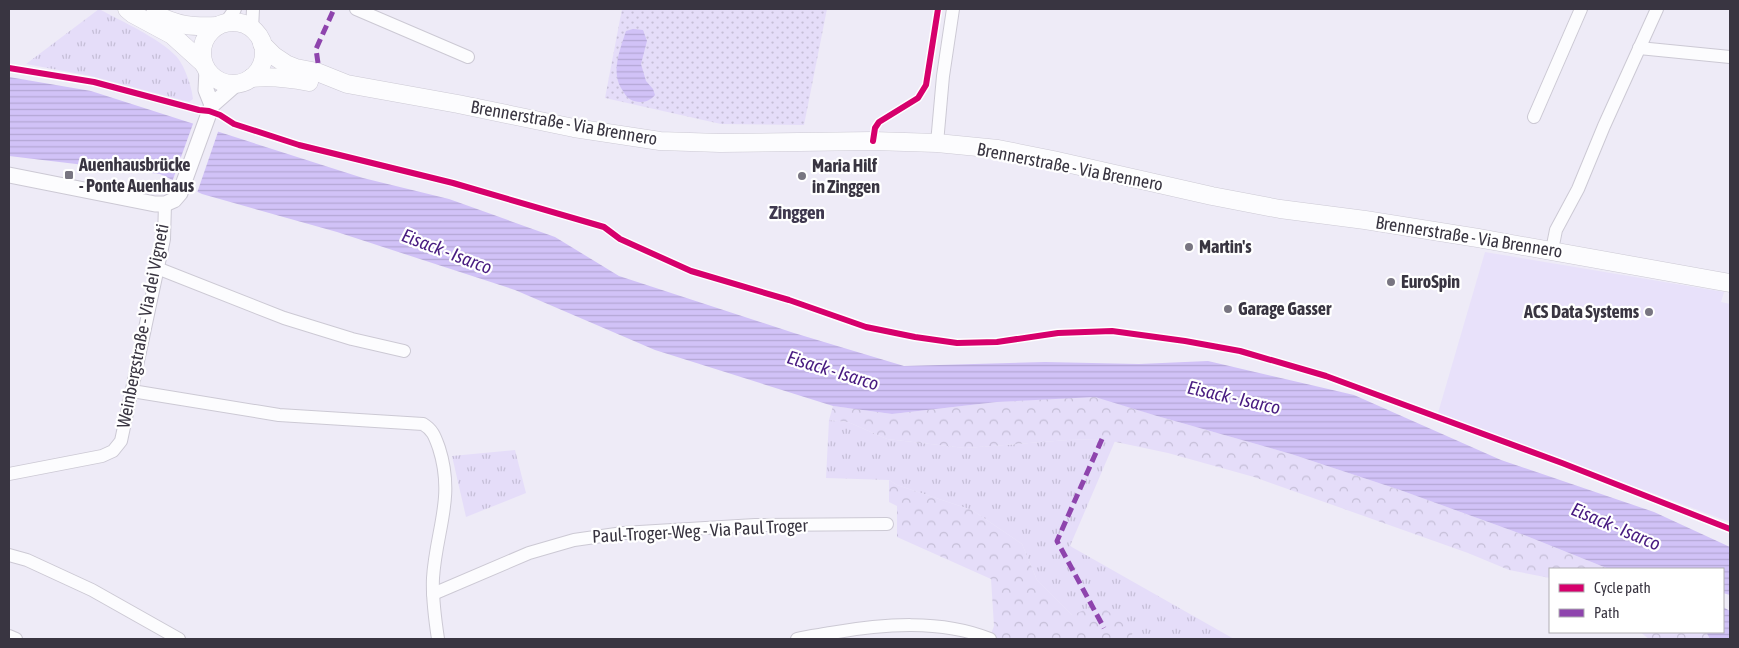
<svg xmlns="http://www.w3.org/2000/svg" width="1739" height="648" font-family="'Asap Condensed',sans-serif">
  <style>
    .built { fill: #e8e1fa }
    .grass { fill: url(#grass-tufts) }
    .forest { fill: url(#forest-crowns) }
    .garden { fill: url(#garden-dots) }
    .water { fill: url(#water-rules) }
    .pier { fill: #eeebf7 }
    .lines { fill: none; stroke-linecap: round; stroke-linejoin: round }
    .minor-casing { stroke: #ccc9d4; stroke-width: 14 }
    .tertiary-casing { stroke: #ccc9d4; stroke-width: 17 }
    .secondary-casing { stroke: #ccc9d4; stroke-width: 19 }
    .minor { stroke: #fcfcfe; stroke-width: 12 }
    .tertiary { stroke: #fcfcfe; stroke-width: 15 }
    .secondary { stroke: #fcfcfe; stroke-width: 18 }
    .quiet { stroke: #8e44ad; stroke-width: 5; stroke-dasharray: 10 5; stroke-linecap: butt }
    .cycleway-casing { stroke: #fff; stroke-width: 9 }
    .cycleway { stroke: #d6006c; stroke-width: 6 }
    .poi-dot { fill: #787581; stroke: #fff; stroke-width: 2 }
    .labels { text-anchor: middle; stroke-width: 4.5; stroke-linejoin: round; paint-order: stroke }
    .street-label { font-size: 18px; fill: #393541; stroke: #fff }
    .poi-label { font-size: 18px; font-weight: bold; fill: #393541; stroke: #fff; text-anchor: start }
    .neighbourhood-label { font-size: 19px; font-weight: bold; fill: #3f384f; stroke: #fff }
    .water-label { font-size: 19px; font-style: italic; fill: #481b80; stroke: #fff }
  </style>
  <defs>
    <pattern id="grass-tufts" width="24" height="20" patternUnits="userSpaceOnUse" patternTransform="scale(1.25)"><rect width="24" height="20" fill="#e5ddf9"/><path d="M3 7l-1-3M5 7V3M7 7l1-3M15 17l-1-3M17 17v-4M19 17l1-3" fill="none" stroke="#c5bed7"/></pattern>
    <pattern id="forest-crowns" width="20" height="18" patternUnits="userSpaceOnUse" patternTransform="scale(1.25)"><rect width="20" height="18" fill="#e5ddf9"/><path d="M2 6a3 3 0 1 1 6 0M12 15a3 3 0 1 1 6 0" fill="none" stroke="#c5bed7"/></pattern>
    <pattern id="garden-dots" width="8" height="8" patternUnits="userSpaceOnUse" patternTransform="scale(1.25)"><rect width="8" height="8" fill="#e5ddf9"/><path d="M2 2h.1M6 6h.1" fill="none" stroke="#c5bed7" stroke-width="1.8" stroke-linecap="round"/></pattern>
    <pattern id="water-rules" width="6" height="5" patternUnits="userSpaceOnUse" patternTransform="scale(1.25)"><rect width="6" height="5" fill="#d1c2f7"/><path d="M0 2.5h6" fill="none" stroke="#b4a7d5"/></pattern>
  </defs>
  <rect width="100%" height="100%" fill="#eeebf7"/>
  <!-- built -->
  <path class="built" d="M 1485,252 L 1724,292 L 1721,302 L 1730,304 L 1730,522 L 1438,413 Z"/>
  <!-- grass -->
  <g class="grass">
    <path d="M 99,9 C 121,21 159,38 176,56 C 184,64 192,87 193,99 L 189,102 L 91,76 L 26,64 Z"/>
    <path d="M 829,420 L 848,422 L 887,439 L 965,448 L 1068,440 L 1102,439 L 1115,441 L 1070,546 L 1234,639 L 1131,639 L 1133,631 L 1072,615 L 1037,580 L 1022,544 L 972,510 L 897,485 L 889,480 L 826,478 Z"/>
    <path d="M 515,450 L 526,493 L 466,517 L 452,456 Z"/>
  </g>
  <!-- forest -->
  <g class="forest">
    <path d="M 1095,396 L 1157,416 L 1291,454 L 1400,490 L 1524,535 L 1609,569 L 1550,569 L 1550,578 L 1509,570 L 1468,553 L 1254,477 L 1168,453 L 1102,439 L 1068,440 L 965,448 L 887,439 L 848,422 L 829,420 L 833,406 L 892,414 L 997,402 Z"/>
    <path d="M 889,480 L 897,485 L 972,510 L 1022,544 L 1037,580 L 1072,615 L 1099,604 L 1133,631 L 1131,639 L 989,639 L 994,626 L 991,579 L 897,537 L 897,506 L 889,502 Z"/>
    <path d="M 1640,632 L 1706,632 L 1710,639 L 1649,639 Z"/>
  </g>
  <!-- garden -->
  <path class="garden" d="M 622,9 L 827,9 L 804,125 L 721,124 L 605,98 Z"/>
  <!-- water -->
  <g class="water">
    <path d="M 633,29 L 643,30 L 647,41 L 641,64 L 646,81 L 653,89 L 655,95 C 649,102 643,103 634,101 C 628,99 626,96 623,91 C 610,73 620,50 626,31 Z"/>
    <path d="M 9,77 L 91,91 L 363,178 L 449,199 L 555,237 L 619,276 L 794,333 L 904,366 L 1045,362 L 1139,364 L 1208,361 L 1354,395 L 1501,460 L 1654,512 L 1730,547 L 1730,595 L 1723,593 L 1723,569 L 1609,569 L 1524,535 L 1400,490 L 1291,454 L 1157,416 L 1095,397 L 997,402 L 892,414 L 833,406 L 655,350 L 515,290 L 337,232 L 202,194 L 160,174 L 9,156 Z"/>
    <path d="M 1723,607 L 1730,611 L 1730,639 L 1710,639 L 1706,632 L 1723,632 Z"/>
  </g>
  <!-- pier -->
  <path class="pier" d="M 194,121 L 219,129 L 197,193 L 172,182 Z"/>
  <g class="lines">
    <!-- minor casing -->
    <g class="minor-casing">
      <g id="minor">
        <path d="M 356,9 L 468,57"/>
        <path d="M 226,22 L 235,9"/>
        <path d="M 252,29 L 253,9"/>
        <path d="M 1639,48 L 1730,57"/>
        <path d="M 1534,117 L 1581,9"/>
        <path d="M 937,143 L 943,76 L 953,9"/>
        <path d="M 1552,250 L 1556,230 L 1578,189 L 1604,126 L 1657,9"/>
        <path d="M 157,268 L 284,318 L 352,339 L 404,351"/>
        <path d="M 132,391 L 279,415 L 423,424 C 433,430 435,437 439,448 C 455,498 436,530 433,578 C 432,598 435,619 438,639"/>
        <path d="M 9,474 L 102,456 L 113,451 L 121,441 L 164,239 L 165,204"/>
        <path d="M 9,555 L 27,560 L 92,590 L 179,639"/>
        <path d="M 433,594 L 529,553 L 574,540 L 623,533 L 755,525 L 887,524"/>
        <path d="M 9,636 L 16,639"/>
        <path d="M 797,639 C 808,636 820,635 831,633 C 882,624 941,619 990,639"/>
      </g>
    </g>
    <!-- tertiary casing -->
    <g class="tertiary-casing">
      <g id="tertiary">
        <path d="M 207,70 L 206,90 L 212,105"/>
        <path d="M 9,175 L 155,204 L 165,204 L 174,200 L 180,193 L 212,105 L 237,83"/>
      </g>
    </g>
    <!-- secondary casing -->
    <g class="secondary-casing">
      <g id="secondary">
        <path d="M 127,9 L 133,14 L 172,35 L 203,63"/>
        <path d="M 155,14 C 178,26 192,27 217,26"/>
        <circle cx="233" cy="53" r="31"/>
        <path d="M 262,44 L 274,56 L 286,64 L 296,68 L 317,72 L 347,84 L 458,104 L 574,128 L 660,141 L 720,143 L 873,141 L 937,143 L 998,149 L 1053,160 L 1212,196 L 1280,209 L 1365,220 L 1478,238 L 1730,283"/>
        <path d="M 251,78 C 271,76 289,78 309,82"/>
      </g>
    </g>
    <!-- minor -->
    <use href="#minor" class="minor"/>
    <!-- tertiary -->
    <use href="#tertiary" class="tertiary"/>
    <!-- secondary -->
    <use href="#secondary" class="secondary"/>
    <!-- quiet -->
    <g class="quiet">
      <path d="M 318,63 L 316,49 L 334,9"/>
      <path d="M 1102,439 L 1057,541 L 1104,628"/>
    </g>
    <!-- cycleway casing -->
    <g class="cycleway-casing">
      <g id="cycleway">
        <path d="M 9,68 L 94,82 L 199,110 L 209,111 L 220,115 L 234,124 L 299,145 L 453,183 L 604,227 L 620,239 L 691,271 L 789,300 L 866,327 L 915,337 L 957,343 L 997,342 L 1058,333 L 1112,331 L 1185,341 L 1240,351 L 1326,376 L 1562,463 L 1730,529"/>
        <path d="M 873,141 L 875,128 L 879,122 L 918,98 L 926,85 L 938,9"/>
      </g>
    </g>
    <!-- cycleway -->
    <use href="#cycleway" class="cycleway"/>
  </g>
  <!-- markers -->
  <g class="poi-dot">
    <rect x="64" y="170" width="10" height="10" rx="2.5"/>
    <circle cx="802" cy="176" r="5"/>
    <circle cx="1189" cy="247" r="5"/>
    <circle cx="1391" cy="282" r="5"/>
    <circle cx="1228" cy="309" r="5"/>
    <circle cx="1649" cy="312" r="5"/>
  </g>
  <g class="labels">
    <!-- street labels -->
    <g class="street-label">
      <text transform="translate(564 123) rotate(10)" y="6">Brennerstraße - Via Brennero</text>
      <text transform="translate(1070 167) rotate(11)" y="6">Brennerstraße - Via Brennero</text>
      <text transform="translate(1469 237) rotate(9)" y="6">Brennerstraße - Via Brennero</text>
      <text transform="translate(143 326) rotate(-79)" y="6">Weinbergstraße - Via dei Vigneti</text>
      <text transform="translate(700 531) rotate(-3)" y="6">Paul-Troger-Weg - Via Paul Troger</text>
    </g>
    <!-- poi labels -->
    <g class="poi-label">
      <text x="79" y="171">Auenhausbrücke<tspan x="79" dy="21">- Ponte Auenhaus</tspan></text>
      <text x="812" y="172">Maria Hilf<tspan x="812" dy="21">in Zinggen</tspan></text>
      <text x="1199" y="253">Martin's</text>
      <text x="1401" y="288">EuroSpin</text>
      <text x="1238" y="315">Garage Gasser</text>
      <text x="1639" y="318" text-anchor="end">ACS Data Systems</text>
    </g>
    <!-- neighbourhood labels -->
    <g class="neighbourhood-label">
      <text x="797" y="219">Zinggen</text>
    </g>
    <!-- water labels -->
    <g class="water-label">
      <text transform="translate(447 251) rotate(21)" y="7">Eisack - Isarco</text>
      <text transform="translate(833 370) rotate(17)" y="7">Eisack - Isarco</text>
      <text transform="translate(1234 397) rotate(13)" y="7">Eisack - Isarco</text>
      <text transform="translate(1616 526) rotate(23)" y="7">Eisack - Isarco</text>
    </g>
  </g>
  <!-- border -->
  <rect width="1739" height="648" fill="none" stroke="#393541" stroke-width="20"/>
  <!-- legend -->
  <rect x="1549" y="568" width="175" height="65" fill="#ffffff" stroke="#b0aeb3"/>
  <rect x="1559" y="584" width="25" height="8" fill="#d6006c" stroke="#b0aeb3"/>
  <text x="1594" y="593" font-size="15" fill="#393541">Cycle path</text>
  <rect x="1559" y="609" width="25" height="8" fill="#8e44ad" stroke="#b0aeb3"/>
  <text x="1594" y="618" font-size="15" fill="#393541">Path</text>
</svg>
